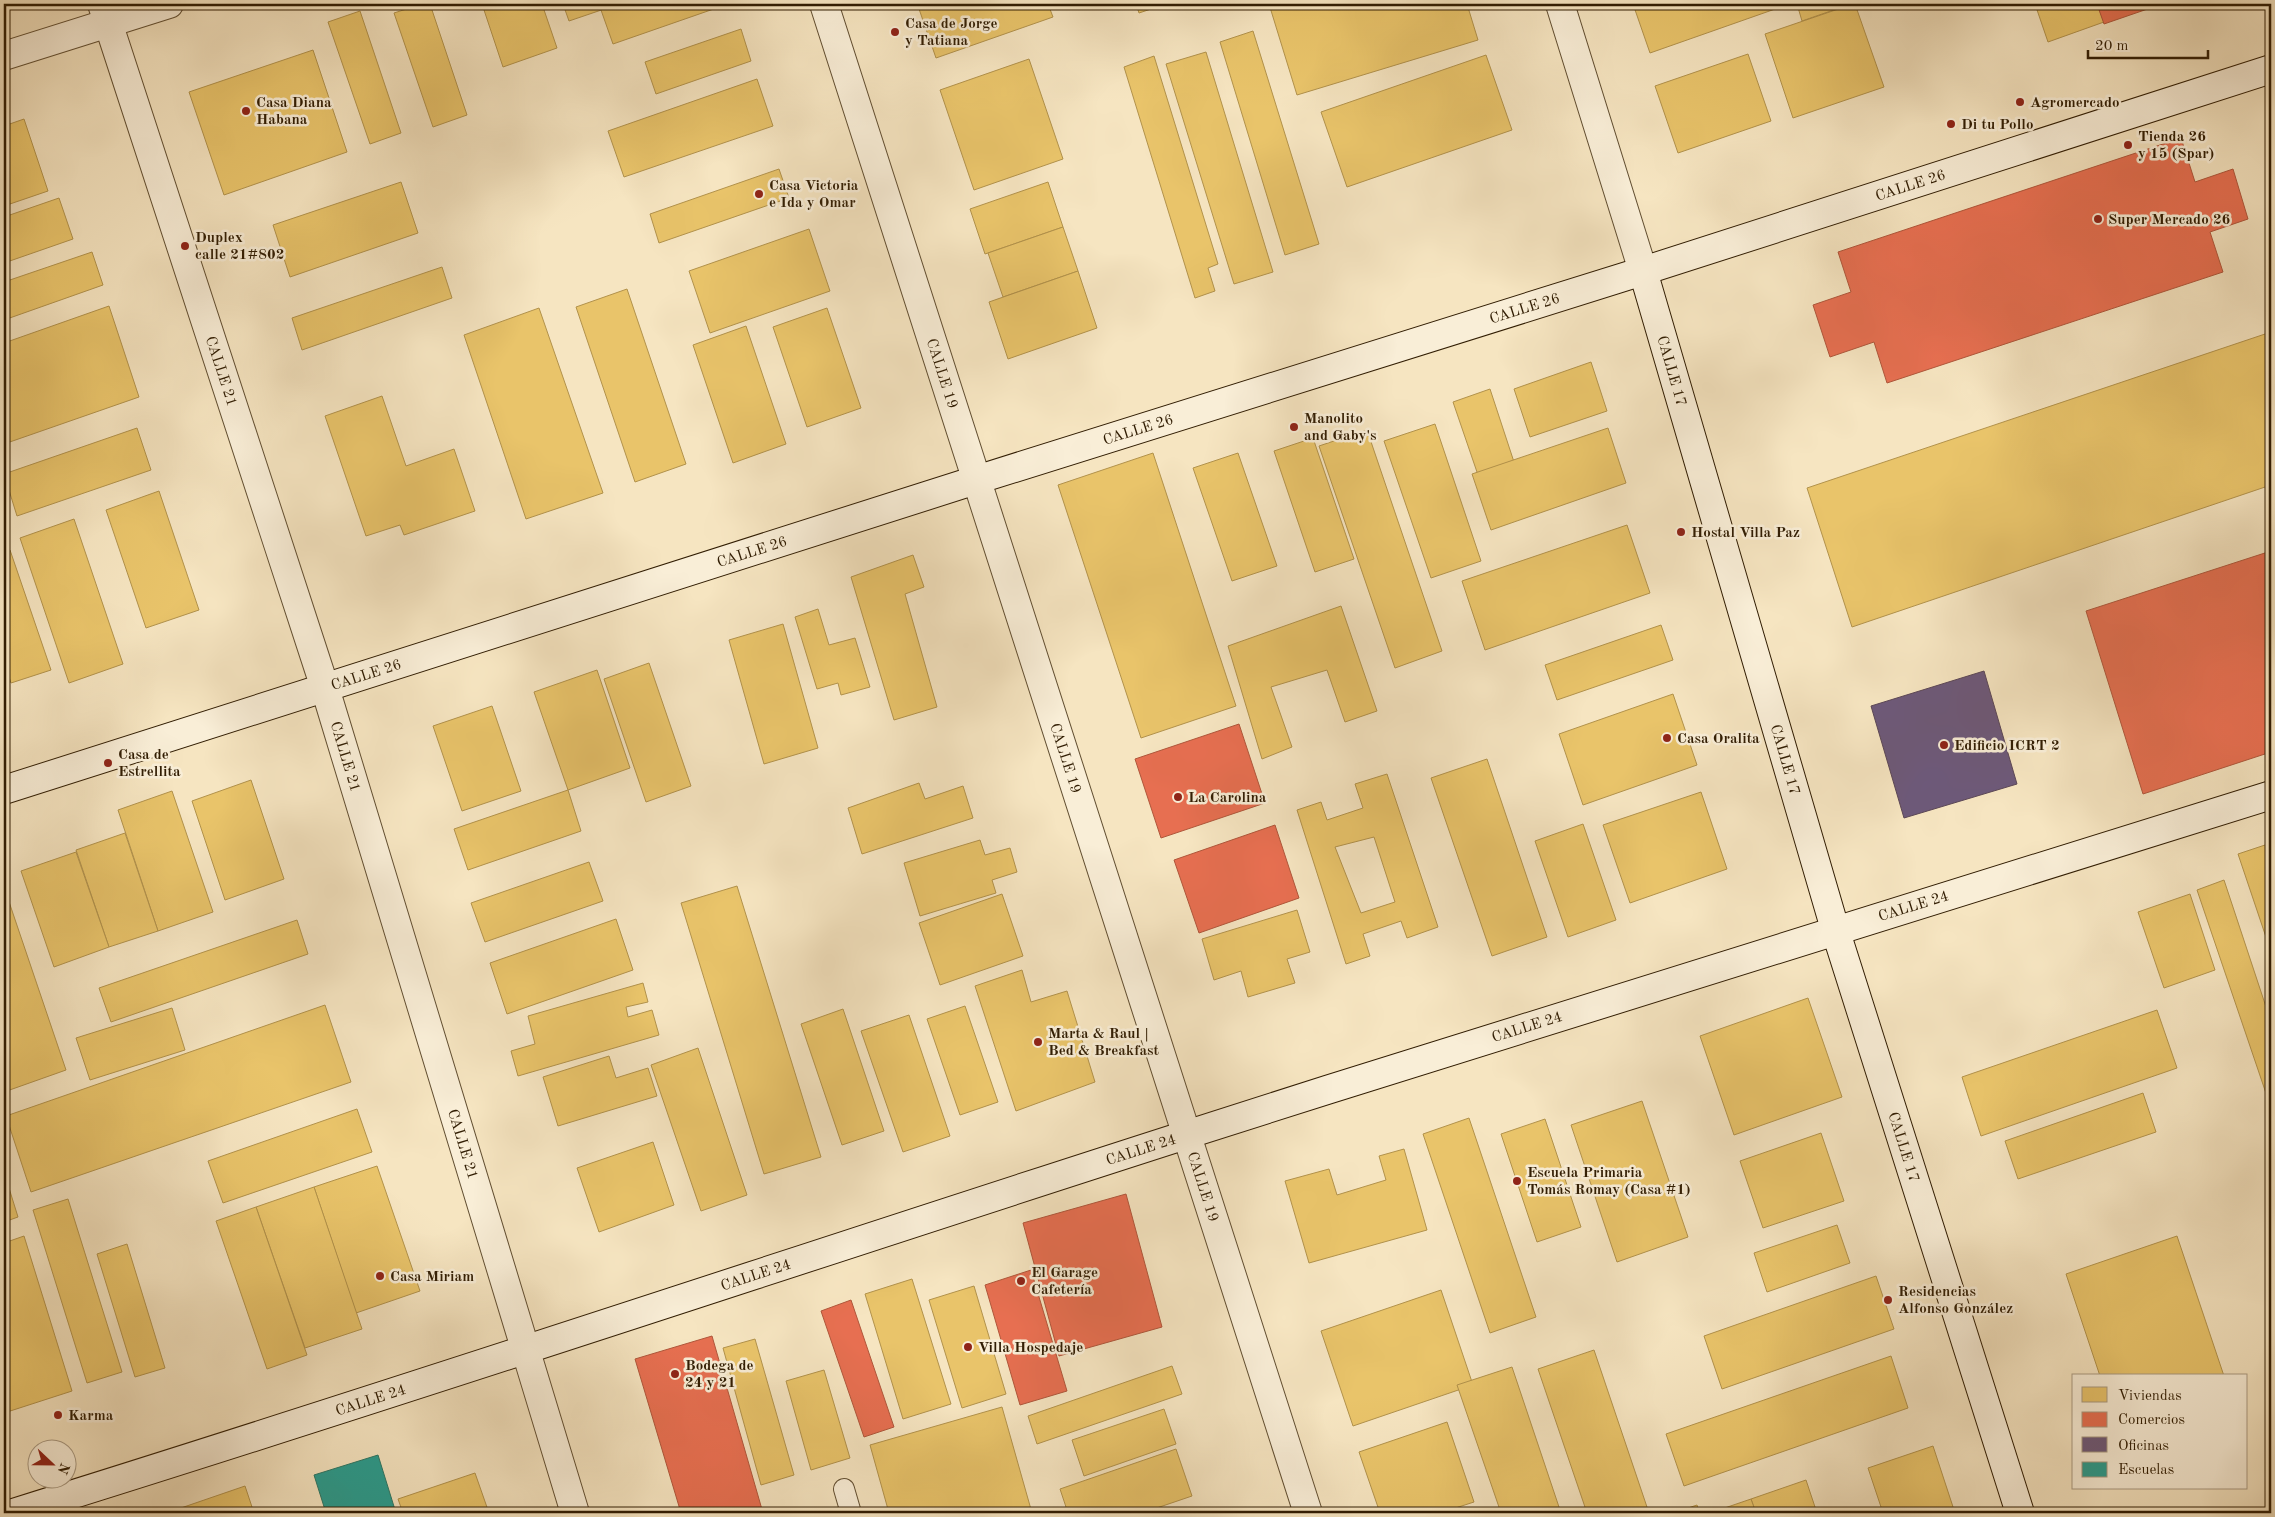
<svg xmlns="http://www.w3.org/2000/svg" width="2275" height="1517" font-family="'Old Standard TT',serif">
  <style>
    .homes { fill: #e9c46a; stroke: #b2924b; fill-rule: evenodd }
    .shops { fill: #e76f51; stroke: #b0563a }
    .offices { fill: #6d597a; stroke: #5b4756 }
    .schools { fill: #2a9d8f; stroke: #2c7765 }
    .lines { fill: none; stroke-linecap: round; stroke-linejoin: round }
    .lane-casing { stroke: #624f32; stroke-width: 22 }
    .street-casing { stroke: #624f32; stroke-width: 30 }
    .secondary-casing { stroke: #311d03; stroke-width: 30 }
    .lane { stroke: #f9eed7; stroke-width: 20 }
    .street { stroke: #f9eed7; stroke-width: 28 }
    .secondary { stroke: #f9eed7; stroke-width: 28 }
    .poi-dot { fill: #8f2418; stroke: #f9eed7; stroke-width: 2 }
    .labels { text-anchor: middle; stroke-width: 5; stroke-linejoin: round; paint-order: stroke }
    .poi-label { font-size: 15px; font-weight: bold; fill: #311d03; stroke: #f9eed7; text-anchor: start }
    .street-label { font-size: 15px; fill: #311d03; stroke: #f9eed7 }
  </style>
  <rect width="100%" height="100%" fill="#f6e5c1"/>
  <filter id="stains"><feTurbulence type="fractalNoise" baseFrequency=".004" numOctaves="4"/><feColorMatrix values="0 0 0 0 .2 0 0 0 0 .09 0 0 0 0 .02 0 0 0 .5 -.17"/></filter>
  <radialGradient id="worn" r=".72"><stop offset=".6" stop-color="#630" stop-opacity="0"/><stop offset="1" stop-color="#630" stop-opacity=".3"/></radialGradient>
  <!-- homes -->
  <g class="homes">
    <path d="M 422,4 L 430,4 L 467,115 L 433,127 L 394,13 Z"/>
    <path d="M 482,4 L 542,4 L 557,48 L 503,67 Z"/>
    <path d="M 563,4 L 619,4 L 569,21 Z"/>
    <path d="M 618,4 L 728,4 L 613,44 L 601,10 Z"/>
    <path d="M 924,4 L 1048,4 L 1053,17 L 936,58 L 918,6 Z"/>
    <path d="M 1136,4 L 1166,4 L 1139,13 Z"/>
    <path d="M 1269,4 L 1467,4 L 1478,40 L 1297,95 Z"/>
    <path d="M 1633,4 L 1777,4 L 1778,8 L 1650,53 Z"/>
    <path d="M 1797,4 L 1844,4 L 1845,6 L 1802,21 Z"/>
    <path d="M 1853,4 L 1855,4 L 1884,87 L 1793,118 L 1765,34 Z"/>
    <path d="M 2035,4 L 2097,4 L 2104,22 L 2048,42 Z"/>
    <path d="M 360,11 L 401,133 L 370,144 L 328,22 Z"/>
    <path d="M 741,29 L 751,61 L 656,94 L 645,62 Z"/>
    <path d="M 1253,31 L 1319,244 L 1285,255 L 1220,42 Z"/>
    <path d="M 313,50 L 347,152 L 224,195 L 189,92 Z"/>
    <path d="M 1206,52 L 1273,272 L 1234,284 L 1166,64 Z"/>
    <path d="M 1748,54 L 1771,121 L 1678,153 L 1655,86 Z"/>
    <path d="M 1486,55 L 1512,130 L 1347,187 L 1321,112 Z"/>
    <path d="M 1154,56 L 1218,264 L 1208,268 L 1215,291 L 1195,298 L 1124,67 Z"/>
    <path d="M 1029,59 L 1063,159 L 974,190 L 940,90 Z"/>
    <path d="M 757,79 L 773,126 L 624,177 L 608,131 Z"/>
    <path d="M 24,119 L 48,191 L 7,205 L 4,196 L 4,126 Z"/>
    <path d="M 779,169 L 789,198 L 659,243 L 650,214 Z"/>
    <path d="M 401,182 L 418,233 L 290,277 L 273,225 Z"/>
    <path d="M 1048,182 L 1063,227 L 985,254 L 970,209 Z"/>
    <path d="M 59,198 L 73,239 L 4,263 L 4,217 Z"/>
    <path d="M 1063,227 L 1078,271 L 1003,297 L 988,253 Z"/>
    <path d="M 809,229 L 830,291 L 710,333 L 689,271 Z"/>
    <path d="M 92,252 L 103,285 L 4,320 L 4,282 Z"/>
    <path d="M 442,267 L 452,298 L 302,350 L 292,318 Z"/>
    <path d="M 1078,271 L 1097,328 L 1008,359 L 989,302 Z"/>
    <path d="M 627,289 L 686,464 L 635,482 L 576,307 Z"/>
    <path d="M 109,306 L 139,397 L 4,444 L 4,343 Z"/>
    <path d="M 539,308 L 603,493 L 526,519 L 464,335 Z"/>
    <path d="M 827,308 L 861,408 L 807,427 L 773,327 Z"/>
    <path d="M 746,326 L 786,444 L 733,463 L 693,345 Z"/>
    <path d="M 2271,332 L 2271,485 L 1852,627 L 1807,488 Z"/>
    <path d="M 1591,362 L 1607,411 L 1530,437 L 1514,389 Z"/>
    <path d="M 1490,389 L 1514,462 L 1478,475 L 1453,402 Z"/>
    <path d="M 382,396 L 406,466 L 454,449 L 475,511 L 404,535 L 400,525 L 366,536 L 325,416 Z"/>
    <path d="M 1435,424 L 1481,561 L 1431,578 L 1384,441 Z"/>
    <path d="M 137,428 L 151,470 L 17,516 L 4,474 Z"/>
    <path d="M 1608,428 L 1626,483 L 1491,530 L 1472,474 Z"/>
    <path d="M 1367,430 L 1442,651 L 1395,668 L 1319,446 Z"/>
    <path d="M 1313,438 L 1354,559 L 1315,572 L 1274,451 Z"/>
    <path d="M 1153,453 L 1236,706 L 1141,738 L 1058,485 Z"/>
    <path d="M 1238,453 L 1277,566 L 1232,581 L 1193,468 Z"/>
    <path d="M 159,491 L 199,610 L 146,628 L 106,510 Z"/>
    <path d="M 74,519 L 123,664 L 69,683 L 20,538 Z"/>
    <path d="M 1627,525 L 1650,593 L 1485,650 L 1462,581 Z"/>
    <path d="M 10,550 L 51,670 L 11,683 L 4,662 L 4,553 Z"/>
    <path d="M 913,555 L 924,587 L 905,594 L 937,707 L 894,720 L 851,577 Z"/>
    <path d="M 1341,606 L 1377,711 L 1345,722 L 1327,670 L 1271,687 L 1292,747 L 1262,759 L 1228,646 Z"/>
    <path d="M 818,609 L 829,645 L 855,638 L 870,687 L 841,695 L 838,683 L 817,689 L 795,617 Z"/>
    <path d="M 783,624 L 818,748 L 764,764 L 729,640 Z"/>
    <path d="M 1661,625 L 1673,660 L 1557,700 L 1545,665 Z"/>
    <path d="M 649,663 L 691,786 L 646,802 L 604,679 Z"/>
    <path d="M 597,670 L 630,768 L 568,790 L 534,692 Z"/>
    <path d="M 1673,694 L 1697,765 L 1583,805 L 1559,734 Z"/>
    <path d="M 492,706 L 521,791 L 462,811 L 433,726 Z"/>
    <path d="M 1487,759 L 1547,937 L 1492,956 L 1431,778 Z"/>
    <path d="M 1387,774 L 1438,927 L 1407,938 L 1401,921 L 1363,934 L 1370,956 L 1346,964 L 1297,810 L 1321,802 L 1327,820 L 1363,808 L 1355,784 ZM 1374,837 L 1395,902 L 1361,913 L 1335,847 Z"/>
    <path d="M 251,780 L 284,879 L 225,900 L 192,801 Z"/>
    <path d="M 919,783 L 925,799 L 963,786 L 973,818 L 862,854 L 848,808 Z"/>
    <path d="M 568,790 L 581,831 L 468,870 L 454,829 Z"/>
    <path d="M 172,791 L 213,912 L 158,931 L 118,810 Z"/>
    <path d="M 1701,792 L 1727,869 L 1630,903 L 1603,825 Z"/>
    <path d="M 1583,824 L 1616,920 L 1568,937 L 1535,841 Z"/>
    <path d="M 125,833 L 158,931 L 109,947 L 76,850 Z"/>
    <path d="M 980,840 L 985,855 L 1010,848 L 1017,872 L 992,880 L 996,893 L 920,916 L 904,863 Z"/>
    <path d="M 2271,843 L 2271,952 L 2238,854 Z"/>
    <path d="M 76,852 L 109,947 L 54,967 L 21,871 Z"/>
    <path d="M 589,862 L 603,901 L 485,942 L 471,903 Z"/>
    <path d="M 2224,880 L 2271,1022 L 2271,1108 L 2197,890 Z"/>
    <path d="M 737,886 L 821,1157 L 764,1174 L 681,903 Z"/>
    <path d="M 4,887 L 66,1070 L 4,1092 Z"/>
    <path d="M 1002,894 L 1023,956 L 940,985 L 919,923 Z"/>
    <path d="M 2190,894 L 2215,970 L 2164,988 L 2138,912 Z"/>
    <path d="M 1297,910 L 1310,952 L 1287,959 L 1295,983 L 1248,997 L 1241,971 L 1214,980 L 1202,939 Z"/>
    <path d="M 616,919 L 633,970 L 507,1014 L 490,963 Z"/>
    <path d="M 297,920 L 308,954 L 111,1022 L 99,988 Z"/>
    <path d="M 1022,970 L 1031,1002 L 1067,991 L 1095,1082 L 1016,1111 L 975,986 Z"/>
    <path d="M 643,983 L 648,1002 L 626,1007 L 628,1017 L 652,1010 L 659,1035 L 518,1076 L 511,1051 L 535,1044 L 528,1016 Z"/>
    <path d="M 1808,998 L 1842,1097 L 1734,1135 L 1700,1036 Z"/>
    <path d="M 325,1005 L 351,1082 L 31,1192 L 6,1116 Z"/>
    <path d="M 965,1006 L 998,1102 L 960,1115 L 927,1019 Z"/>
    <path d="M 172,1008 L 185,1050 L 90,1080 L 76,1038 Z"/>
    <path d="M 843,1009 L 884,1131 L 842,1145 L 801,1024 Z"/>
    <path d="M 2157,1010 L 2177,1068 L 1981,1136 L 1962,1077 Z"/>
    <path d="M 909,1015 L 950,1136 L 903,1152 L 861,1031 Z"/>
    <path d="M 698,1048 L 747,1195 L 701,1211 L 651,1065 Z"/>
    <path d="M 609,1056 L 616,1078 L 648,1068 L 657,1096 L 558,1126 L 543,1077 Z"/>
    <path d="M 2143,1093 L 2156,1132 L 2018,1179 L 2005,1141 Z"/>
    <path d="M 1642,1101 L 1688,1237 L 1617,1262 L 1571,1125 Z"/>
    <path d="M 357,1109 L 372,1152 L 223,1203 L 208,1161 Z"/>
    <path d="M 1469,1118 L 1536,1317 L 1490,1333 L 1423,1134 Z"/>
    <path d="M 1545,1119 L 1581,1227 L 1537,1242 L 1501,1134 Z"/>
    <path d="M 1821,1133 L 1844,1201 L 1763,1228 L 1740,1161 Z"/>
    <path d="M 653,1142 L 674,1205 L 599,1232 L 577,1168 Z"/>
    <path d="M 1404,1149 L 1427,1230 L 1309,1263 L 1285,1181 L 1329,1169 L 1337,1195 L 1386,1180 L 1379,1156 Z"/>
    <path d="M 377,1166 L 420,1291 L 356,1313 L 314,1187 Z"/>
    <path d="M 4,1172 L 18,1217 L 4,1222 Z"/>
    <path d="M 314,1187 L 362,1329 L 305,1348 L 256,1207 Z"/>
    <path d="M 68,1199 L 122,1372 L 87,1383 L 33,1210 Z"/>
    <path d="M 256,1207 L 307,1355 L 267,1369 L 216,1221 Z"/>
    <path d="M 1837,1225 L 1850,1263 L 1767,1292 L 1754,1253 Z"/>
    <path d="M 24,1236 L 72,1391 L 4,1413 L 4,1243 Z"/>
    <path d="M 2177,1236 L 2224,1376 L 2100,1376 L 2066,1274 Z"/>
    <path d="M 127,1244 L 165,1368 L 135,1377 L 97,1254 Z"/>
    <path d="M 1876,1276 L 1894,1329 L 1722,1389 L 1704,1336 Z"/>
    <path d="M 912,1279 L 951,1404 L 903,1419 L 865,1294 Z"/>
    <path d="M 974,1286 L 1006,1394 L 962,1408 L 929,1300 Z"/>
    <path d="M 1441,1290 L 1473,1385 L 1353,1426 L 1321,1331 Z"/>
    <path d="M 755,1339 L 794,1475 L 761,1485 L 723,1348 Z"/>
    <path d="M 1594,1350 L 1649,1513 L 1587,1513 L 1538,1369 Z"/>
    <path d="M 1891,1356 L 1908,1408 L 1684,1486 L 1666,1434 Z"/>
    <path d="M 1172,1366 L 1182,1394 L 1037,1444 L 1028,1416 Z"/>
    <path d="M 1512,1367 L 1561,1513 L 1501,1513 L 1457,1385 Z"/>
    <path d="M 824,1370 L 850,1458 L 811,1470 L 786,1381 Z"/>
    <path d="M 1002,1407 L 1032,1513 L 889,1513 L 870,1445 Z"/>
    <path d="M 1164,1409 L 1176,1444 L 1084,1476 L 1072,1440 Z"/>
    <path d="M 1447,1422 L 1474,1502 L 1440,1513 L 1380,1513 L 1359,1452 Z"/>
    <path d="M 1933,1446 L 1955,1513 L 1883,1513 L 1868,1468 Z"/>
    <path d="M 1176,1449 L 1192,1496 L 1142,1513 L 1068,1513 L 1060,1489 Z"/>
    <path d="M 475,1473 L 489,1513 L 403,1513 L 398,1499 Z"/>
    <path d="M 1806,1480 L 1817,1513 L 1756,1513 L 1751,1499 Z"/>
    <path d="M 245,1486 L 254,1513 L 179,1513 L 178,1509 Z"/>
    <path d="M 1751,1499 L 1756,1513 L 1710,1513 Z"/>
    <path d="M 1697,1505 L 1700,1513 L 1673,1513 Z"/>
  </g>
  <!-- shops -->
  <g class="shops">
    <path d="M 2097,4 L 2162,4 L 2104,24 Z"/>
    <path d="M 2181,138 L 2195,182 L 2233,169 L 2248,219 L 2210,232 L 2223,272 L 1887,383 L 1874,342 L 1830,357 L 1813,305 L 1851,292 L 1838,252 Z"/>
    <path d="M 2271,551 L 2271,752 L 2143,794 L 2086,611 Z"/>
    <path d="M 1239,724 L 1265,803 L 1161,838 L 1135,759 Z"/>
    <path d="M 1275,825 L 1299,898 L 1199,933 L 1174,860 Z"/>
    <path d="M 1126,1194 L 1162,1327 L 1059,1356 L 1023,1223 Z"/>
    <path d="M 1031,1270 L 1067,1391 L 1020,1405 L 985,1285 Z"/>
    <path d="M 851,1300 L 894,1427 L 864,1437 L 821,1311 Z"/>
    <path d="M 712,1336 L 763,1513 L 681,1513 L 635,1359 Z"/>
  </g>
  <!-- offices -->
  <path class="offices" d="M 1984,671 L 2017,784 L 1904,818 L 1871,706 Z"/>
  <!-- schools -->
  <path class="schools" d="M 378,1455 L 396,1513 L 326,1513 L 314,1475 Z"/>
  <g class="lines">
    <!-- lane casing -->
    <g class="lane-casing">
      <path id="lane" d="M 844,1489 L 851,1513"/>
    </g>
    <!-- street casing -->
    <g class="street-casing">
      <g id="street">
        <path id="s1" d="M 102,4 L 325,688 L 575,1513"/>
        <path id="s2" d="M 824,4 L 1308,1513"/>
        <path d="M 1560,4 L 1643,271"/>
        <path d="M 4,56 L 169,4"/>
      </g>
    </g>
    <!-- secondary casing -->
    <g class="secondary-casing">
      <g id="secondary">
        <path id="s3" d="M 1643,271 L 1835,929 L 2020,1513"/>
        <path id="s4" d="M 4,790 L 976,480 L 1643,271 L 2271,69"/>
        <path id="s5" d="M 13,1513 C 407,1391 799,1259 1192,1133 C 1551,1018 1911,906 2271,795"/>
      </g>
    </g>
    <!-- lane -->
    <use href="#lane" class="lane"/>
    <!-- street -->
    <use href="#street" class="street"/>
    <!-- secondary -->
    <use href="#secondary" class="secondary"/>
  </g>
  <!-- markers -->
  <g class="poi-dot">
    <circle cx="895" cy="32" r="5"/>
    <circle cx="2020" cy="102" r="5"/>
    <circle cx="246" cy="111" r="5"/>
    <circle cx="1951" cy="124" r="5"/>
    <circle cx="2128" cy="145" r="5"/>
    <circle cx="759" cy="194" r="5"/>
    <circle cx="2098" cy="219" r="5"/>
    <circle cx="185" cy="246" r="5"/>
    <circle cx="1294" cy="427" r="5"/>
    <circle cx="1681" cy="532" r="5"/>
    <circle cx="1667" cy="738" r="5"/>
    <circle cx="1944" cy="745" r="5"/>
    <circle cx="108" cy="763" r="5"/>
    <circle cx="1178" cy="797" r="5"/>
    <circle cx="1038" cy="1042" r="5"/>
    <circle cx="1517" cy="1181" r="5"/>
    <circle cx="380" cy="1276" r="5"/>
    <circle cx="1021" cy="1281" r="5"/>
    <circle cx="1888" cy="1300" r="5"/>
    <circle cx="968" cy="1347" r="5"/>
    <circle cx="675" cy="1374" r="5"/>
    <circle cx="58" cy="1415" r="5"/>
  </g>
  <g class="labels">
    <!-- poi labels -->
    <g class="poi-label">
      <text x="905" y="28">Casa de Jorge<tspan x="905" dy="17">y Tatiana</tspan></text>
      <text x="256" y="107">Casa Diana<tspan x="256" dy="17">Habana</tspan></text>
      <text x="2030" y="107">Agromercado</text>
      <text x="1961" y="129">Di tu Pollo</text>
      <text x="2138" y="141">Tienda 26<tspan x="2138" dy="17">y 15 (Spar)</tspan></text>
      <text x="769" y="190">Casa Victoria<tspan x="769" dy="17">e Ida y Omar</tspan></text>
      <text x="2108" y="224">Super Mercado 26</text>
      <text x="195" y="242">Duplex<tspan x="195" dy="17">calle 21#802</tspan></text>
      <text x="1304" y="423">Manolito<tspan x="1304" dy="17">and Gaby's</tspan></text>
      <text x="1691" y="537">Hostal Villa Paz</text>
      <text x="1677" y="743">Casa Oralita</text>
      <text x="1954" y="750">Edificio ICRT 2</text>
      <text x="118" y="759">Casa de<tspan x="118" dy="17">Estrellita</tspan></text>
      <text x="1188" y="802">La Carolina</text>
      <text x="1048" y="1038">Marta &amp; Raul |<tspan x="1048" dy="17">Bed &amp; Breakfast</tspan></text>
      <text x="1527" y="1177">Escuela Primaria<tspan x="1527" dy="17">Tomás Romay (Casa #1)</tspan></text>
      <text x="1031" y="1277">El Garage<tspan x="1031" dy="17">Cafetería</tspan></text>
      <text x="390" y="1281">Casa Miriam</text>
      <text x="1898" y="1296">Residencias<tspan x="1898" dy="17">Alfonso González</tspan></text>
      <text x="978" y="1352">Villa Hospedaje</text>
      <text x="685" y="1370">Bodega de<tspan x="685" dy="17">24 y 21</tspan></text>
      <text x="68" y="1420">Karma</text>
    </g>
    <!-- street labels -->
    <g class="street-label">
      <text dy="5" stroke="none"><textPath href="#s4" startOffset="2000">CALLE 26</textPath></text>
      <text dy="5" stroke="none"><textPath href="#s4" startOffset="1595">CALLE 26</textPath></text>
      <text dy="5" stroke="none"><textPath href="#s1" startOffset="386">CALLE 21</textPath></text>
      <text dy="5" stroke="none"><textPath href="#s3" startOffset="104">CALLE 17</textPath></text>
      <text dy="5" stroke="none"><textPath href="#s2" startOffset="388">CALLE 19</textPath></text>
      <text dy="5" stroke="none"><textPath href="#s4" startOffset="1190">CALLE 26</textPath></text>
      <text dy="5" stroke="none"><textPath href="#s4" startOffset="785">CALLE 26</textPath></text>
      <text dy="5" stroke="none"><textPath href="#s4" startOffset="380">CALLE 26</textPath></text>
      <text dy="5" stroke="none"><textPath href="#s1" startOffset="791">CALLE 21</textPath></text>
      <text dy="5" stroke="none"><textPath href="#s2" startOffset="792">CALLE 19</textPath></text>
      <text dy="5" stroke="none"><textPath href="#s3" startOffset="509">CALLE 17</textPath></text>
      <text dy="5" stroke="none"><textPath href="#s5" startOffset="1995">CALLE 24</textPath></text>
      <text dy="5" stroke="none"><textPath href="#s5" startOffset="1590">CALLE 24</textPath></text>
      <text dy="5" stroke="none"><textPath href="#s1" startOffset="1196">CALLE 21</textPath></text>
      <text dy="5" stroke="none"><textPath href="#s3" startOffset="914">CALLE 17</textPath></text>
      <text dy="5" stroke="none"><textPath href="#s5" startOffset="1185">CALLE 24</textPath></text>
      <text dy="5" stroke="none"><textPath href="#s2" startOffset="1242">CALLE 19</textPath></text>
      <text dy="5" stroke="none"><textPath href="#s5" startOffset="780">CALLE 24</textPath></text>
      <text dy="5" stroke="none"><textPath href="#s5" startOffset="375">CALLE 24</textPath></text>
    </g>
  </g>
  <!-- margin -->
  <rect width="2275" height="1517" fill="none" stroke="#f6e5c1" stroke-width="20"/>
  <rect x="5" y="5" width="2265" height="1507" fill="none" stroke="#311d03" stroke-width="2.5"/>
  <rect x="10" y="10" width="2255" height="1497" fill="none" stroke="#311d03"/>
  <!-- legend -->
  <rect x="2072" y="1374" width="175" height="115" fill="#f9eed7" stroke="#a99a82"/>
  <rect x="2082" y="1387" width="25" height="15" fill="#e9c46a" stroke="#a99a82"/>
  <text x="2118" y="1400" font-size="15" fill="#311d03">Viviendas</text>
  <rect x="2082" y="1412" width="25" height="15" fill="#e76f51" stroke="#a99a82"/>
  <text x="2118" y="1424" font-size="15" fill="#311d03">Comercios</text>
  <rect x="2082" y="1437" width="25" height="15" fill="#6d597a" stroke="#a99a82"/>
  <text x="2118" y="1450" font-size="15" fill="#311d03">Oficinas</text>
  <rect x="2082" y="1462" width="25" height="15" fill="#2a9d8f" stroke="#a99a82"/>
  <text x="2118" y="1474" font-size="15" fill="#311d03">Escuelas</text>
  <!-- north arrow -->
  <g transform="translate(52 1464) rotate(112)"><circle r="24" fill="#f9eed7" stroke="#a99a82"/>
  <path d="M0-4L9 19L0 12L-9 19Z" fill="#8f2418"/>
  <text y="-8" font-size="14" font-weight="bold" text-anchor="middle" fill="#311d03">N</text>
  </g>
  <!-- scale -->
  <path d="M2088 50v8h120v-8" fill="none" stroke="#311d03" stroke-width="2.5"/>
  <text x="2095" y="50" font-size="15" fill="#311d03" stroke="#f9eed7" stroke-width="4" paint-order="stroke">20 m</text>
  <rect width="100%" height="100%" filter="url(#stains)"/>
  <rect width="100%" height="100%" fill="url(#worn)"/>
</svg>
